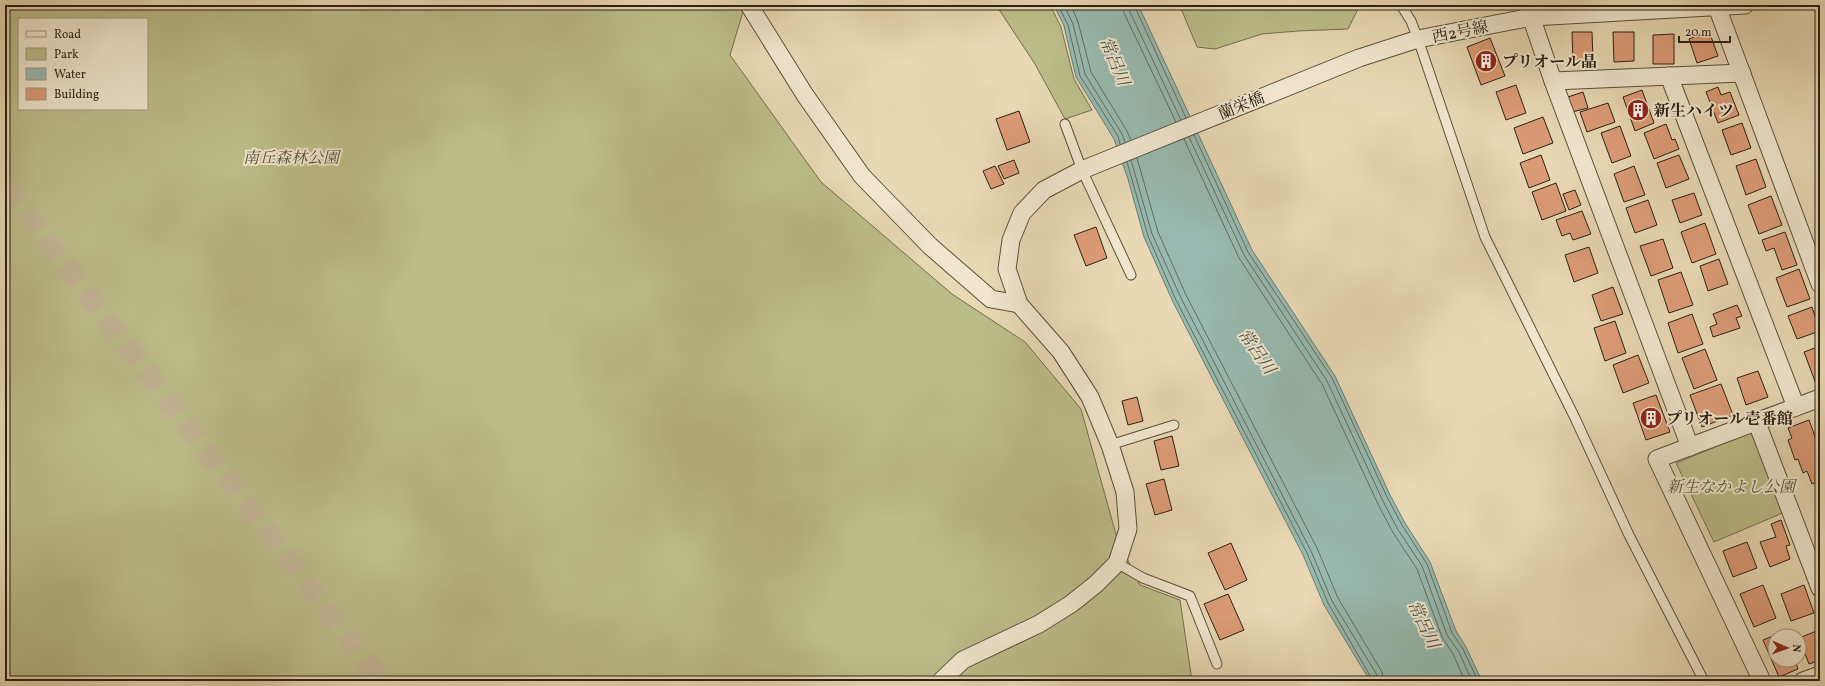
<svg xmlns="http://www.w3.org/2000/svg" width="1825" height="686" font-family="Vollkorn,'Noto Serif JP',serif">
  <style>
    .green { fill: #bbbd89; stroke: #726e4e; fill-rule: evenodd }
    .water { fill: #97b9af; stroke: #6b7c71 }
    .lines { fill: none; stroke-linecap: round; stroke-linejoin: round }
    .shore { stroke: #606c62; stroke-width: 1 }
    .building { fill: #dc9b76; stroke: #2a2014 }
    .motorway-tunnel { stroke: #c2b394; stroke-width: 22; stroke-dasharray: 22 11; stroke-linecap: butt }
    .service-casing { stroke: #5a4e3c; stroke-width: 11 }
    .minor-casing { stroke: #5a4e3c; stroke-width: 19 }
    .service { stroke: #f0e6ce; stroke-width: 9 }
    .minor { stroke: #f0e6ce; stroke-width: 17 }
    .labels { text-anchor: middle; stroke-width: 4; stroke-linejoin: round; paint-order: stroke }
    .street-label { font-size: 16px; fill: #2a2014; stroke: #f0e6ce }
    .poi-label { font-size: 16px; font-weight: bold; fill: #2a2014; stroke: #f0e6ce; text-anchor: start }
    .park-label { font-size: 16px; font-style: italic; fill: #564f37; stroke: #f0e6ce }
    .water-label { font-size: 17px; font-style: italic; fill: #4b4e42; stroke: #f0e6ce }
  </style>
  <rect width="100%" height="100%" fill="#e8d8b4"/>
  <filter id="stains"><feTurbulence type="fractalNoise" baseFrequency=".005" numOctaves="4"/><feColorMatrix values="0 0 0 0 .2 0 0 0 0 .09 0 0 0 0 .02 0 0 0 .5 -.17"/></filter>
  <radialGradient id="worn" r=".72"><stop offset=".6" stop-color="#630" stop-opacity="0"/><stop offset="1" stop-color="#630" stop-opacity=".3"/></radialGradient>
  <!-- green -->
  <g class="green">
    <path d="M 5,5 L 745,5 L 730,55 L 821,182 L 952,294 L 1025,342 L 1081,409 L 1117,538 L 1140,585 L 1180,600 L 1192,681 L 5,681 ZM 19,19 L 147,19 L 147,109 L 19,109 Z"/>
    <path d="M 996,5 L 1050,5 L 1061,27 L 1074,79 L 1092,110 L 1065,119 L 1035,64 Z"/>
    <path d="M 1360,5 L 1348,29 L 1298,31 L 1262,34 L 1215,49 L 1197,47 L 1180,6 Z"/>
    <path d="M 1752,432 L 1785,512 L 1714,542 L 1676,463 Z"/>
  </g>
  <!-- water -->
  <path class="water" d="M 1054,5 L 1137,5 L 1141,11 L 1252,250 L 1335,376 L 1390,495 L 1405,523 L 1430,562 L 1456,631 L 1466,647 L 1482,681 L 1370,681 L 1324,605 L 1303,555 L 1173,302 L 1144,237 L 1128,179 L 1114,139 L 1076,77 L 1064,26 Z"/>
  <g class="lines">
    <!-- shore -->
    <g class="shore">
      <path d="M 1058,5 L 1068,25 L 1080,76 L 1118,136 L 1120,144"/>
      <path d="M 1064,5 L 1073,24 L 1085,74 L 1122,134 L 1125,142"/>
      <path d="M 1071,5 L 1078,22 L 1091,72 L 1127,131 L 1131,140"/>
      <path d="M 1122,5 L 1124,13 L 1176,122"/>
      <path d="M 1128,5 L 1129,10 L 1181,120"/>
      <path d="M 1134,5 L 1186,118"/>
      <path d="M 1194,135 L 1248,252 L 1332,378 L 1387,497 L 1402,525 L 1427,564 L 1452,633 L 1463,649 L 1478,681"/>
      <path d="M 1189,137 L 1244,255 L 1327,381 L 1382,499 L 1397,528 L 1422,566 L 1447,635 L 1459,652 L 1472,681"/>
      <path d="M 1184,139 L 1239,258 L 1322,384 L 1377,502 L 1392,531 L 1417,569 L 1442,637 L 1453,654 L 1465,681"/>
      <path d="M 1137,158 L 1158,232 L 1186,295 L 1317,548 L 1338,598 L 1382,672 L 1384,681"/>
      <path d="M 1131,160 L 1152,234 L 1181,298 L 1311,551 L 1332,601 L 1377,675 L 1378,681"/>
      <path d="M 1127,162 L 1148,236 L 1176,300 L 1307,553 L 1328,603 L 1373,681"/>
    </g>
  </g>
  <!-- building -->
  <g class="building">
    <path d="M 1709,31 L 1718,56 L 1697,63 L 1689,39 Z"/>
    <path d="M 1572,32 L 1592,32 L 1593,61 L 1573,62 Z"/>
    <path d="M 1613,32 L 1634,32 L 1634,61 L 1614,62 Z"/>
    <path d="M 1674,34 L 1674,64 L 1653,64 L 1653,35 Z"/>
    <path d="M 1490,38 L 1505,76 L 1481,85 L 1467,47 Z"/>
    <path d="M 1516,85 L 1526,113 L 1506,120 L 1496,92 Z"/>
    <path d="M 1718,87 L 1721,95 L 1730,92 L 1739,115 L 1718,123 L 1706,92 Z"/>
    <path d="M 1642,90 L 1654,123 L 1635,131 L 1623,97 Z"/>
    <path d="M 1583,92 L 1588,108 L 1572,112 L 1568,97 Z"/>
    <path d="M 1608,103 L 1615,122 L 1587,132 L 1580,112 Z"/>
    <path d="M 1019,111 L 1030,142 L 1007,150 L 996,119 Z"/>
    <path d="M 1543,117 L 1553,143 L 1523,154 L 1514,128 Z"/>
    <path d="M 1742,123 L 1751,148 L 1731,155 L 1722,130 Z"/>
    <path d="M 1666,124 L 1672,140 L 1675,139 L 1679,149 L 1654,159 L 1644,133 Z"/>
    <path d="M 1620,126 L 1631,156 L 1612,163 L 1601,133 Z"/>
    <path d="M 1541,155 L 1550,180 L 1529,188 L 1520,163 Z"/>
    <path d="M 1679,155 L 1689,179 L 1666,188 L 1657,163 Z"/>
    <path d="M 1756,159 L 1766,187 L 1746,195 L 1736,166 Z"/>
    <path d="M 1014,160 L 1019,173 L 1004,179 L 998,166 Z"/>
    <path d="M 995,166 L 1004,184 L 991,189 L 983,171 Z"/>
    <path d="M 1634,166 L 1645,195 L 1624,202 L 1614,174 Z"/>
    <path d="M 1556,183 L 1566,211 L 1542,220 L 1532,192 Z"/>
    <path d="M 1575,190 L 1581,205 L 1569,210 L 1563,194 Z"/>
    <path d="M 1694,193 L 1702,215 L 1680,223 L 1672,200 Z"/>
    <path d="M 1771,196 L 1782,225 L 1759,234 L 1748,205 Z"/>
    <path d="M 1648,200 L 1657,225 L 1635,233 L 1626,208 Z"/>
    <path d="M 1582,211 L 1591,234 L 1573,240 L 1570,233 L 1562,236 L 1556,220 Z"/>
    <path d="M 1705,223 L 1716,254 L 1692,263 L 1681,232 Z"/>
    <path d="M 1096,227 L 1107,258 L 1086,266 L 1074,235 Z"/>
    <path d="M 1785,232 L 1797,265 L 1782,270 L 1774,248 L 1766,251 L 1762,240 Z"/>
    <path d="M 1663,239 L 1673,268 L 1651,276 L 1640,246 Z"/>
    <path d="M 1589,247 L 1598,273 L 1574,282 L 1565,255 Z"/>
    <path d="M 1719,259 L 1728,284 L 1708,291 L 1700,266 Z"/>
    <path d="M 1799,269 L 1810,299 L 1787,307 L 1776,278 Z"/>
    <path d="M 1681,272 L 1693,305 L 1669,313 L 1658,280 Z"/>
    <path d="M 1613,287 L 1623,314 L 1601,321 L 1592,295 Z"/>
    <path d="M 1737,305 L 1742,316 L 1736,318 L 1740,328 L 1713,337 L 1710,327 L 1717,324 L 1713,314 Z"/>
    <path d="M 1812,307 L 1820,331 L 1797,339 L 1788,316 Z"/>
    <path d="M 1692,314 L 1703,344 L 1678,353 L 1668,323 Z"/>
    <path d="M 1615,321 L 1626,353 L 1605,361 L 1594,328 Z"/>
    <path d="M 1820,346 L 1820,382 L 1816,384 L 1804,352 Z"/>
    <path d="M 1705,349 L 1717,380 L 1694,389 L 1682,358 Z"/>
    <path d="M 1638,355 L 1649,383 L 1623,393 L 1613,365 Z"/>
    <path d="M 1758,371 L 1768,397 L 1746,405 L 1737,378 Z"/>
    <path d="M 1721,384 L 1733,415 L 1702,427 L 1690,395 Z"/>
    <path d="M 1656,395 L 1670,432 L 1646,440 L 1633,403 Z"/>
    <path d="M 1137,397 L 1143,421 L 1128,425 L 1122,401 Z"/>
    <path d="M 1809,420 L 1820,450 L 1820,481 L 1812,484 L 1807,471 L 1803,473 L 1798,459 L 1795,460 L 1788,440 L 1792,438 L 1788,428 Z"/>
    <path d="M 1172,436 L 1179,466 L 1161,470 L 1154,441 Z"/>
    <path d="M 1164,479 L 1172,510 L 1155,515 L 1146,484 Z"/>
    <path d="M 1781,520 L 1790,545 L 1786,546 L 1790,559 L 1770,567 L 1760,542 L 1776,537 L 1771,524 Z"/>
    <path d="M 1747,542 L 1757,568 L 1733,577 L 1723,551 Z"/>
    <path d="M 1231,543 L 1247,580 L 1225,590 L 1208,553 Z"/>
    <path d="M 1763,585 L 1776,618 L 1754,627 L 1740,594 Z"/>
    <path d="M 1804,585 L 1814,613 L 1791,621 L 1781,594 Z"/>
    <path d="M 1228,594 L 1244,630 L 1220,640 L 1204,604 Z"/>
    <path d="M 1819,630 L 1820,660 L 1809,664 L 1799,638 Z"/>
    <path d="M 1783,632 L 1785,636 L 1775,636 L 1775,660 L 1795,660 L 1798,669 L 1779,677 L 1763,640 Z"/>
  </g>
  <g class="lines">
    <!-- motorway-tunnel -->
    <path class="motorway-tunnel" d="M 5,186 L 381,681"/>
    <!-- service casing -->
    <g class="service-casing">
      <g id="service">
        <path d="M 1401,5 L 1411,21 L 1418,39 L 1485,237 L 1575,418 L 1629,535 L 1704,681"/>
        <path d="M 1065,124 L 1082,170 L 1131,275"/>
        <path d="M 1110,445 L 1174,425"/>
        <path d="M 1117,563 L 1143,578 L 1190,596 L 1217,664"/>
      </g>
    </g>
    <!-- minor casing -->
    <g class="minor-casing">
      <g id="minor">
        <path d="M 749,5 L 805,95 L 862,176 L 930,246 L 991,299 L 1019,304"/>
        <path d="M 1527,5 L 1553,81 L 1690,447"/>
        <path d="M 1717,7 L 1820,284"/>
        <path d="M 1669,76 L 1796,407"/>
        <path d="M 1553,81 L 1742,73"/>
        <path d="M 1757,423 L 1820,588"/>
        <path d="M 941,681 L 963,660 L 1039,624 L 1071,604 L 1096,584 L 1117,563 L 1128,529 L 1125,492 L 1110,445 L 1090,397 L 1061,352 L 1019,304 L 1007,269 L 1011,240 L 1022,213 L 1044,190 L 1082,170 L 1359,58 L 1418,39 L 1532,17 L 1745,5"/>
        <path d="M 1762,681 L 1657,459 L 1820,398"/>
        <path d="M 1803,681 L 1820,675"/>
      </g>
    </g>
    <!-- service -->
    <use href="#service" class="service"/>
    <!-- minor -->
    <use href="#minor" class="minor"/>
  </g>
  <!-- icons -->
  <defs>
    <g id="building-disc" transform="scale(1.15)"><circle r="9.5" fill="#8f2418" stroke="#f0e6ce"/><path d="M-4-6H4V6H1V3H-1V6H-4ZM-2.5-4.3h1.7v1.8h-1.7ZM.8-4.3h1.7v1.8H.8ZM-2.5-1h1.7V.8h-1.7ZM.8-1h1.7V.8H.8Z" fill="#fff"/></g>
  </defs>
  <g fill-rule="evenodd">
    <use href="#building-disc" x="1486" y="61"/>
    <use href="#building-disc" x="1638" y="110"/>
    <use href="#building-disc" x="1651" y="418"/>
  </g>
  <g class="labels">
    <!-- street labels -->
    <g class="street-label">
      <text transform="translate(1460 31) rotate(-11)" y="6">西2号線</text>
      <text transform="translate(1241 105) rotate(-22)" y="6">蘭栄橋</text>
    </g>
    <!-- poi labels -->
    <g class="poi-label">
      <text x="1502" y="67">プリオール晶</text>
      <text x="1654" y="116">新生ハイツ</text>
      <text x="1666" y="424">プリオール壱番館</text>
    </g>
    <!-- park labels -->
    <g class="park-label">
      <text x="291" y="163">南丘森林公園</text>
      <text x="1731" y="492">新生なかよし公園</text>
    </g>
    <!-- water labels -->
    <g class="water-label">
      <text transform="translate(1115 61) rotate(67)" y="6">常呂川</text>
      <text transform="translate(1257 351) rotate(55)" y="6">常呂川</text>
      <text transform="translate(1424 624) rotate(65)" y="6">常呂川</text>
    </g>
  </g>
  <!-- margin -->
  <rect width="1825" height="686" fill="none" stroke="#e8d8b4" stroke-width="20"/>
  <rect x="6" y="6" width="1813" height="674" fill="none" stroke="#2a2014" stroke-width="2"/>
  <rect x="10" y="10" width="1805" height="666" fill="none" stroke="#2a2014"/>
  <!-- legend -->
  <rect x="18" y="18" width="130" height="92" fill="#f0e6ce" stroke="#a19784"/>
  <rect x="26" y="31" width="20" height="6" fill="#f0e6ce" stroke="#a19784"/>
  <text x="54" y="38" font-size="12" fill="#2a2014">Road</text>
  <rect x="26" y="48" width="20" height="12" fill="#bbbd89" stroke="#a19784"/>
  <text x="54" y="58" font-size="12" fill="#2a2014">Park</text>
  <rect x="26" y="68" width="20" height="12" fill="#97b9af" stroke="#a19784"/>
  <text x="54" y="78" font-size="12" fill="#2a2014">Water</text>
  <rect x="26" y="88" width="20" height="12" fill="#dc9b76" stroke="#a19784"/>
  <text x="54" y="98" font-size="12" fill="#2a2014">Building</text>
  <!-- north arrow -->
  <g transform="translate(1787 648) rotate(92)"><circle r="19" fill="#f0e6ce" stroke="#a19784"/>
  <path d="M0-3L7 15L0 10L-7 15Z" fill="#8f2418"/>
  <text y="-6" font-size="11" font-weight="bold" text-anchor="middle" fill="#2a2014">N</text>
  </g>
  <!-- scale -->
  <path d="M1679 36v6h51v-6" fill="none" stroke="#2a2014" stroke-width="2"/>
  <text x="1685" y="36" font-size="12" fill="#2a2014" stroke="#f0e6ce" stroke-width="3" paint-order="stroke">20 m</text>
  <rect width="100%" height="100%" filter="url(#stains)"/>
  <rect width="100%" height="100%" fill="url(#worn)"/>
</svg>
